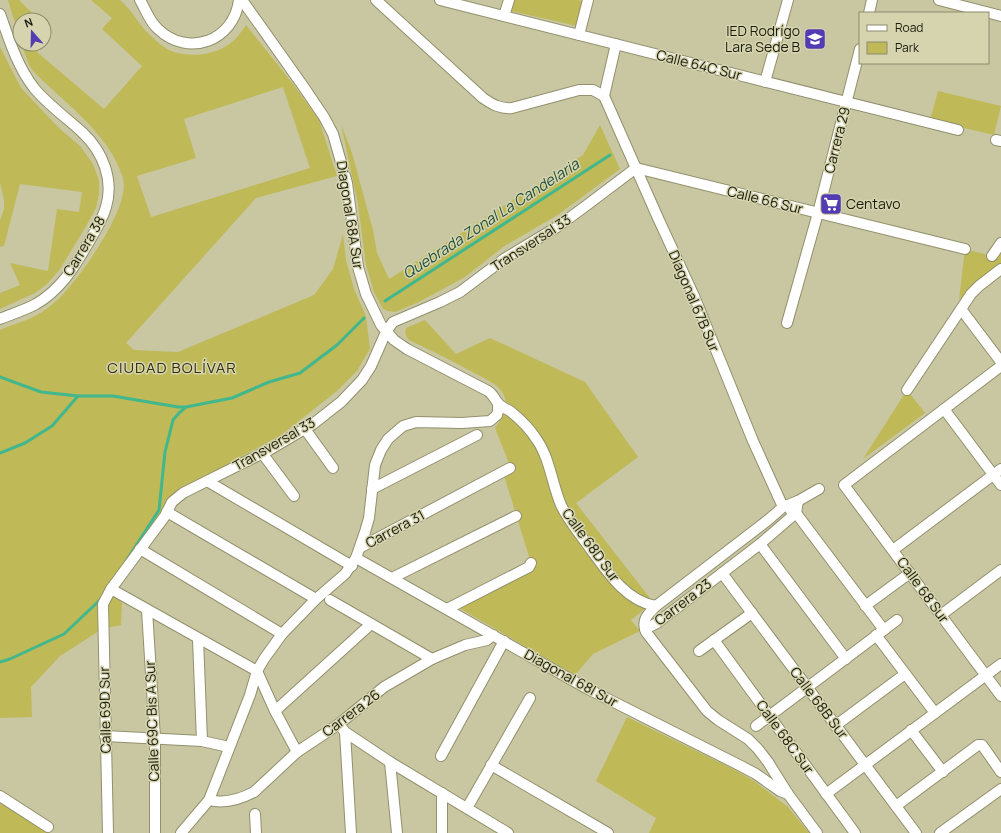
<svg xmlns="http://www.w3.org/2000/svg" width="1001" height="833" font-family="Manrope,sans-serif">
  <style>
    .green { fill: #bfb957; fill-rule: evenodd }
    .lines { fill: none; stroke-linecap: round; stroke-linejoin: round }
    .stream { stroke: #41b78d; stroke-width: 3 }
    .minor-casing { stroke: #92906d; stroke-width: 12 }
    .minor { stroke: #fff; stroke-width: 10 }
    .labels { text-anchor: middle; stroke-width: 3; stroke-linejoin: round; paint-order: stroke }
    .poi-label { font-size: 14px; fill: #1c1c0e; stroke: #d5d4ae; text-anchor: end }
    .street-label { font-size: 14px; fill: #1c1c0e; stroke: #d5d4ae }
    .water-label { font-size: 15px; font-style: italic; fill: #1f4f3d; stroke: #d5d4ae }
    .neighbourhood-label { font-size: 15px; letter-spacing: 1px; fill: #312f0e; stroke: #d5d4ae }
  </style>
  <rect width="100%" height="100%" fill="#c8c7a2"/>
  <!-- green -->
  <g class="green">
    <path d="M 8,0 L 19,0 L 39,20 L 20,20 L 20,40 Z"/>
    <path d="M 91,0 L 120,0 C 132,10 139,25 150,35 C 155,40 163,47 169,50 C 188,58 211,56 228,45 C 236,40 241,32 246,25 L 293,84 L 319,120 L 337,176 L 256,198 L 126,343 L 134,350 L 178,352 L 314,295 L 333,269 L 343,234 L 346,260 L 354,289 L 366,316 L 370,349 L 357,371 L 337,391 L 281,435 L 191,484 L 109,593 L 122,603 L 121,625 L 102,629 L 60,656 L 31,687 L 32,717 L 0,718 L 0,330 C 13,324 30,320 42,312 C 50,307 59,299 65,292 C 84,271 131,206 123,178 C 109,134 68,106 36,74 L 30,67 L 21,44 L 43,44 L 37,52 L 104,109 L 142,66 L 102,29 L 112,18 ZM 283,87 L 310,168 L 151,217 L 137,176 L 196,158 L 184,119 Z"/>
    <path d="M 514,0 L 577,0 L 583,1 L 577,26 L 511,11 Z"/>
    <path d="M 0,47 L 21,88 L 59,128 L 80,146 L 93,164 L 99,180 L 99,194 L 96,208 L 85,228 L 60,269 L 47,284 L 35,293 L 0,309 L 0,293 L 20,285 L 10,263 L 48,271 L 57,209 L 79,212 L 82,192 L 20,184 L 4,246 L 0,247 L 0,221 L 4,209 L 4,200 L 0,183 Z"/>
    <path d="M 938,91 L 1001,106 L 994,135 L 930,120 Z"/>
    <path d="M 341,124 L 352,153 L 373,230 L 377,253 L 389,279 L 583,155 L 600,125 L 620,169 L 559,214 L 503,247 L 465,277 L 419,302 L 395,312 L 388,311 L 383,309 L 374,292 L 366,265 L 358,204 Z"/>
    <path d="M 1001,243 L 1001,263 L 976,282 L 959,300 L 965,249 L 992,256 Z"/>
    <path d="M 425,320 L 456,354 L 490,338 L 585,382 L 638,457 L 576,503 L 653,602 L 631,620 L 640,631 L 593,654 L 575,675 L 454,605 L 531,563 L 503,472 L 511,468 L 495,428 C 503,417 511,405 502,392 C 497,384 487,380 480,376 C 456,363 433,351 409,340 C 405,336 405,333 406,328 Z"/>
    <path d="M 907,390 L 925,413 L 863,459 Z"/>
    <path d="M 627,717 L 735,770 L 754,781 L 788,807 L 809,833 L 649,833 L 656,818 L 596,781 Z"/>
    <path d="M 0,803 L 48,833 L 0,833 Z"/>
  </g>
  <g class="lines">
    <!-- stream -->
    <g class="stream">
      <path d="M 385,301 L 610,155"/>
      <path d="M 0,377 L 41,392 L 78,396 L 113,396 L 178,407 L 186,407"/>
      <path d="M 0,453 L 25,443 L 52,426 L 78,396"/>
      <path d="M 126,561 L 159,510 L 165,452 L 173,420 L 179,413 L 186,407 L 232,398 L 269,382 L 300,373 L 337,345 L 364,318"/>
      <path d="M 0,662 L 10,659 L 64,634 L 102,598"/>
    </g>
    <!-- minor casing -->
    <g class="minor-casing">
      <g id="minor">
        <path d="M 140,0 C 146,10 149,21 158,29 C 188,58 234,41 239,0"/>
        <path d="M 242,0 L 303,86 L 324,117 L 333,134 L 347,183 L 358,267 L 366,294 L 381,325 L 394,340 L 407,349 L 488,391 C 493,394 494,398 497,402 C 500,406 506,409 510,411 C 520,419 530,429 537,440 C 550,459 552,484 561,505 C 567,518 576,529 584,540 C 603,565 623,601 656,606"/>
        <path d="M 376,0 L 483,98 C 493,105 501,109 512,108 L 579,90 L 593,90 L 604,96"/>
        <path d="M 440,0 L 958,130"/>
        <path d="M 939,0 L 1001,16"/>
        <path d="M 869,13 L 872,0"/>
        <path d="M 0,14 C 9,39 17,66 34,88 C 48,105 67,118 83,133 C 103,152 114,180 106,207 C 102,221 94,233 87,245 C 74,268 60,290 36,304 C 25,310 12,314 0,319"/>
        <path d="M 504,16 L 509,0"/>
        <path d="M 579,35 L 588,0"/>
        <path d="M 765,82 L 788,0"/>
        <path d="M 604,96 L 658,218 L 694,296 L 753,441 L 783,507"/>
        <path d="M 604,96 L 616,44"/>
        <path d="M 996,140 L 1001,141"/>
        <path d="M 992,256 L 1001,243"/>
        <path d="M 961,309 L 1001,362"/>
        <path d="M 787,323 L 818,213 L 860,49"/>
        <path d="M 1001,366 L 844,485 L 1001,696"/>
        <path d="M 907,390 L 971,294 L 979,286 L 1001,269"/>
        <path d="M 944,409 L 1001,485"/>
        <path d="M 305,429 L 333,468"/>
        <path d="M 262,453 L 294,496"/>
        <path d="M 207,481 L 352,566"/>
        <path d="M 372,489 L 477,435"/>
        <path d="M 791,511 L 796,513 L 884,630"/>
        <path d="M 167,512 L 316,599"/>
        <path d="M 760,544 L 846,659"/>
        <path d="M 361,547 L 510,468"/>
        <path d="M 140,549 L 282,634"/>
        <path d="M 893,550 L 1001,469"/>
        <path d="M 356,558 L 586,688 L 741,766 L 756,774 L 780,791 L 788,794"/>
        <path d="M 722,573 L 916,833"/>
        <path d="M 392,578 L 516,516"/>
        <path d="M 111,589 L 257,671"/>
        <path d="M 330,600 L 432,659"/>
        <path d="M 865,606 L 910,573"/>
        <path d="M 447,609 L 529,567 L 531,563"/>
        <path d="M 147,610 L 155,738 L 155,833"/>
        <path d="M 941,615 L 1001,570"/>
        <path d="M 645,629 L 657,623 L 760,544 L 796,513 L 798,501"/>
        <path d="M 876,635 L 935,713"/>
        <path d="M 198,639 L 202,741"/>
        <path d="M 714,640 L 855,833"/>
        <path d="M 699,651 L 752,613"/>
        <path d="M 257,671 L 275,711 L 297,752"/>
        <path d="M 275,711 L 371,624"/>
        <path d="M 339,724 L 345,732 L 390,762 L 508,833"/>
        <path d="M 756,726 L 897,620"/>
        <path d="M 835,726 L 905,674"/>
        <path d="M 911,730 L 943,772"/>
        <path d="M 345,732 L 351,833"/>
        <path d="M 105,736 L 202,741 L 229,747"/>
        <path d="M 441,756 L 504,641"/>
        <path d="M 390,762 L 397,833"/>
        <path d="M 491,765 L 608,833"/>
        <path d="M 442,793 L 442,833"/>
        <path d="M 826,794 L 1001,664"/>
        <path d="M 0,796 L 48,827"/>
        <path d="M 209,800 C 225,804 239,800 254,792 L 297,752 L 339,724 L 384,687 L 432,659 L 465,645 L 487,640 L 493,635"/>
        <path d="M 896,806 L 978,745 L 982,745 L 1001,772"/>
        <path d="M 467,808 L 530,698"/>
        <path d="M 255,814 L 256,833"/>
        <path d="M 108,833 L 103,604 L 111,589 L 165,516 L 172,502 L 183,493 L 269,450 L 313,424 L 341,402 L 362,380 L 371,366 L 386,332 L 393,322 L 440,302 L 460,292 L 504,259 L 557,227 L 583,208 L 636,168 L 965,249"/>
        <path d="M 181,833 L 209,800 L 250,695 L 257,671 L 264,659 L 282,634 L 316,599 L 345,574 L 356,558 L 365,532 L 369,518 L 375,465 L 381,450 L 388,439 L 403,426 L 416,422 L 462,423 L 490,421 L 497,415 L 498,411 L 498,403"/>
        <path d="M 817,833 L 788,794 L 768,762 L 758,749 L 748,739 L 718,720 L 707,711 L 646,632 C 641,620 648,614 656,606 L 768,520 L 783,507 L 798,501 L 819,489"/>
        <path d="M 940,833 L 1001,789"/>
      </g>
    </g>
    <!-- minor -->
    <use href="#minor" class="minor"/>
  </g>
  <!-- icons -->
  <defs>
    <g id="school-square" transform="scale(1.15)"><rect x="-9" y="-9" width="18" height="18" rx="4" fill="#533bb3" stroke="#d5d4ae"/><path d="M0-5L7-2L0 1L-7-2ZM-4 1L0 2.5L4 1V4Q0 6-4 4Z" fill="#fff"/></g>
    <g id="supermarket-square" transform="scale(1.15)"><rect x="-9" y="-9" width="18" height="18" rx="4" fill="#533bb3" stroke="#d5d4ae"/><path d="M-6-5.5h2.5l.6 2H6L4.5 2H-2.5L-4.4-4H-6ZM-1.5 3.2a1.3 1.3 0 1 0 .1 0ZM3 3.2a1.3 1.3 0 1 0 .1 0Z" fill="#fff"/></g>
  </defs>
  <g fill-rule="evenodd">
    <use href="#school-square" x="815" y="39"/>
    <use href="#supermarket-square" x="831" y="204"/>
  </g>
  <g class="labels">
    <!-- poi labels -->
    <g class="poi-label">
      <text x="800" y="36">IED Rodrígo<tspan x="800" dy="16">Lara Sede B</tspan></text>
      <text x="846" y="209" text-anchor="start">Centavo</text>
    </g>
    <!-- street labels -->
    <g class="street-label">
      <text transform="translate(699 65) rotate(14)" y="5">Calle 64C Sur</text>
      <text transform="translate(837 140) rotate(-76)" y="5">Carrera 29</text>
      <text transform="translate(765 200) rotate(14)" y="5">Calle 66 Sur</text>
      <text transform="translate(350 215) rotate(81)" y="5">Diagonal 68A Sur</text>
      <text transform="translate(531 243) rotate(-33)" y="5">Transversal 33</text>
      <text transform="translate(84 246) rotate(-59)" y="5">Carrera 38</text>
      <text transform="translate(694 301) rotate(67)" y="5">Diagonal 67B Sur</text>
      <text transform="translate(274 444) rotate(-30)" y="5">Transversal 33</text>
      <text transform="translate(395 529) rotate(-28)" y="5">Carrera 31</text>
      <text transform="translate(591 545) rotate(54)" y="5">Calle 68D Sur</text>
      <text transform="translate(923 590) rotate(54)" y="5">Calle 68 Sur</text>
      <text transform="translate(683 602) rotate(-37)" y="5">Carrera 23</text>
      <text transform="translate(571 678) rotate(29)" y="5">Diagonal 68I Sur</text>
      <text transform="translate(819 703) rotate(53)" y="5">Calle 68B Sur</text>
      <text transform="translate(105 710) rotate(-91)" y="5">Calle 69D Sur</text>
      <text transform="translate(351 713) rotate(-37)" y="5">Carrera 26</text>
      <text transform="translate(152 721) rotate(-92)" y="5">Calle 69C Bis A Sur</text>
      <text transform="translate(785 737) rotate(54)" y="5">Calle 68C Sur</text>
    </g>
    <!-- water labels -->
    <g class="water-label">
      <text transform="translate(491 219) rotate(-33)" y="5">Quebrada Zonal La Candelaria</text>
    </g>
    <!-- neighbourhood labels -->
    <g class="neighbourhood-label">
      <text x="172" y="373">CIUDAD BOLÍVAR</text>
    </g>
  </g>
  <!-- legend -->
  <rect x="859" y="12" width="130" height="52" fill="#d5d4ae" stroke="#8b8a6e"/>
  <rect x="867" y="25" width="20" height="6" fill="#ffffff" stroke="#8b8a6e"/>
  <text x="895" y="32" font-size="12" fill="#1c1c0e">Road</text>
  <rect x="867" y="42" width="20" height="12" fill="#bfb957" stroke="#8b8a6e"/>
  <text x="895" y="52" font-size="12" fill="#1c1c0e">Park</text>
  <!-- north arrow -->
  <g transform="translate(32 32) rotate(340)"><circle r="19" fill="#d5d4ae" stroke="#8b8a6e"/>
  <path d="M0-3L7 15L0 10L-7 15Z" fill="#533bb3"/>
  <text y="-6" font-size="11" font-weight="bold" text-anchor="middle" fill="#1c1c0e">N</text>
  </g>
</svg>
